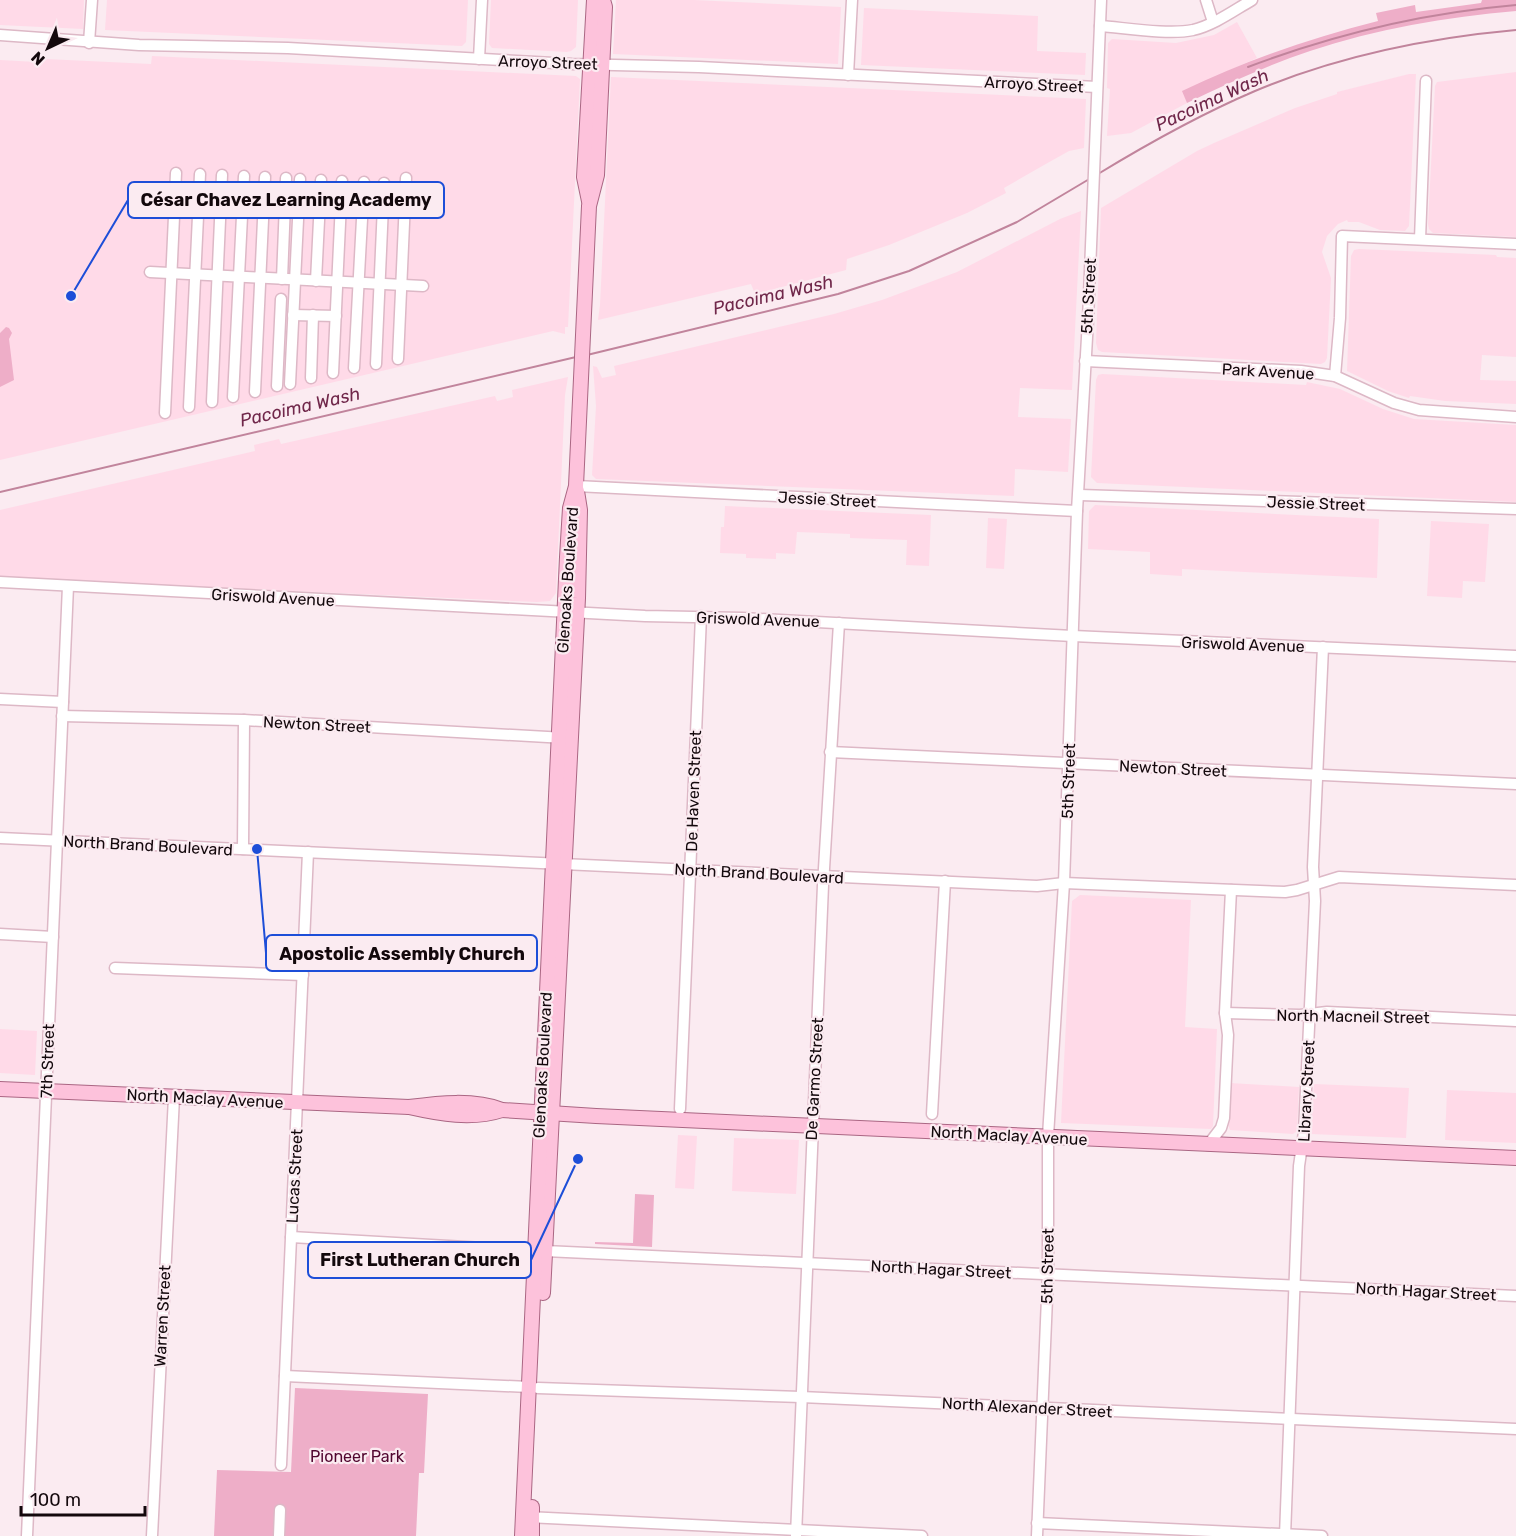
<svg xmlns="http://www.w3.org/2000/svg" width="1516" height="1536" font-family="Rubik,sans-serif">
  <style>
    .built { fill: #ffdae8 }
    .green { fill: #eeaec8 }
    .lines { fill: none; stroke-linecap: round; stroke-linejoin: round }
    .stream { stroke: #c1849c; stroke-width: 2 }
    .minor-casing { stroke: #ddb8c6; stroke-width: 13 }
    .major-casing { stroke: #aa6683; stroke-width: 16 }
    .minor { stroke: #fff; stroke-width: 10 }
    .major { stroke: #fdc2db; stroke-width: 14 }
    .labels { text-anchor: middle; stroke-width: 4.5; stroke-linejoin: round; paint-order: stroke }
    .street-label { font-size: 16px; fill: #13080c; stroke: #fbebf1 }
    .park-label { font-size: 16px; fill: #51062f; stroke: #fbebf1 }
    .water-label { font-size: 18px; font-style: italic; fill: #70274a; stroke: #fbebf1 }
    .leader { fill: none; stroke: #1d4ed8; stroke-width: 2 }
    .callout-dot { fill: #1d4ed8; stroke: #fbebf1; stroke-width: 2 }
    .callout { fill: #fbebf1; stroke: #1d4ed8; stroke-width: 2 }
    .callout-label { font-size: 18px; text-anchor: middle; font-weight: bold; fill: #13080c }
  </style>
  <rect width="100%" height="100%" fill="#fbebf1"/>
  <!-- built -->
  <g class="built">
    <path d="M 0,0 L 84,0 L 83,29 L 0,25 Z"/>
    <path d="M 107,0 L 468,0 L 466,42 L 462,46 L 105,30 Z"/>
    <path d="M 491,0 L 578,0 L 576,47 L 571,51 L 567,52 L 492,48 L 489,44 Z"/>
    <path d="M 616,0 L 694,0 L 841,7 L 838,64 L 613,54 Z"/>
    <path d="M 864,8 L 1038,16 L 1037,51 L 1086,53 L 1085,75 L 861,65 Z"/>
    <path d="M 1237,22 L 1257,58 L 1183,91 L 1187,103 L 1131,133 L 1107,136 L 1110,89 L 1107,88 L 1108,43 L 1112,39 L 1176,43 L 1214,35 Z"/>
    <path d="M 152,56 L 576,76 L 580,79 L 568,327 L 565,327 L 565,334 L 553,331 L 0,460 L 0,60 L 37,62 L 46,59 L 151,64 Z"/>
    <path d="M 1516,72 L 1516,237 L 1433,233 L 1429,229 L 1428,224 L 1435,86 L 1437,82 Z"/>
    <path d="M 1409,74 L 1416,74 L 1409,226 L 1405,231 L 1380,230 L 1359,222 L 1348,222 L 1347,220 L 1338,224 L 1327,236 L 1322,252 L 1331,278 L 1327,358 L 1325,362 L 1321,364 L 1102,352 L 1098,350 L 1096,343 L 1101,208 L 1197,151 L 1214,143 L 1295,108 L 1337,94 L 1337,92 Z"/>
    <path d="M 611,77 L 1086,99 L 1084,148 L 1069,151 L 1044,165 L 1004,188 L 1006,193 L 967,213 L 889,245 L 847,259 L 846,270 L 755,294 L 751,284 L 598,320 L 600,305 Z"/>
    <path d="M 1081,211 L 1072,390 L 1020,388 L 1018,417 L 1071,419 L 1068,472 L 1015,469 L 1014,496 L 596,479 L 592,475 L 596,406 L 593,366 L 597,367 L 602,378 L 616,375 L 614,366 L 834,314 L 882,300 L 957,272 L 1060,219 Z"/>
    <path d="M 1359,249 L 1496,255 L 1497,257 L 1516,258 L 1516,357 L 1482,355 L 1480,380 L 1516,381 L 1516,404 L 1445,401 L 1410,396 L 1409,398 L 1388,391 L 1347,371 L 1351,256 L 1354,250 Z"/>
    <path d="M 1102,374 L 1306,385 L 1307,382 L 1340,389 L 1383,409 L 1414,419 L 1516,425 L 1516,502 L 1097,483 L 1091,477 L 1096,380 L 1098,375 Z"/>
    <path d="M 568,377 L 565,395 L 556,593 L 550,601 L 537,602 L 0,578 L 0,510 L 255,451 L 254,445 L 279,439 L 281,444 L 495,396 L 497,401 L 513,397 L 512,390 Z"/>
    <path d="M 1095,505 L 1379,519 L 1377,578 L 1182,569 L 1182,576 L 1150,574 L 1150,552 L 1088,549 L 1089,511 Z"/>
    <path d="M 725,506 L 931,515 L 929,566 L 906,565 L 907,540 L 850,538 L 850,534 L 797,532 L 795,554 L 776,553 L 776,559 L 746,558 L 746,554 L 720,553 L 721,527 L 724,527 Z"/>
    <path d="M 988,518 L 1007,519 L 1004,569 L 986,568 Z"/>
    <path d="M 1431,521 L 1489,524 L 1485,582 L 1463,581 L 1462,598 L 1427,596 Z"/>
    <path d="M 1080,895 L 1191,900 L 1185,1027 L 1217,1029 L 1213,1126 L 1211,1129 L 1061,1123 L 1072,901 Z"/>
    <path d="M 0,1029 L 37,1031 L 35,1075 L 0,1073 Z"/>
    <path d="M 1230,1083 L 1299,1087 L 1297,1131 L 1293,1134 L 1230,1130 L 1228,1124 Z"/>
    <path d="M 1314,1084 L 1409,1088 L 1406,1138 L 1311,1134 Z"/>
    <path d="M 1447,1090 L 1516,1093 L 1516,1143 L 1445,1140 Z"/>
    <path d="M 678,1135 L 697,1136 L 694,1189 L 675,1188 Z"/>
    <path d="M 734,1138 L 799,1140 L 796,1194 L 732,1191 Z"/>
  </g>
  <!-- green -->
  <g class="green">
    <path d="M 1482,0 L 1516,0 L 1516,11 C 1446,17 1376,29 1310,51 C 1268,65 1227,84 1187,103 L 1182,91 C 1245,61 1310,38 1378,21 L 1376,13 L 1415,5 L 1416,12 L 1481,3 Z"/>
    <path d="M 6,327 L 9,328 L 12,333 L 9,339 L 14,380 L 0,387 L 0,333 Z"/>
    <path d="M 635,1194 L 654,1195 L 652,1247 L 595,1244 L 595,1242 L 633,1243 Z"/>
    <path d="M 295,1388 L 428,1394 L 424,1473 L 419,1473 L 416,1536 L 214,1536 L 217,1470 L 291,1472 Z"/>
  </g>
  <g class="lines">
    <!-- stream -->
    <g class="stream">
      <path d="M 1248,67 C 1335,34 1423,13 1516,5"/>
      <path d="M 1098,174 C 1149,143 1201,114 1255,91 C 1338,56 1427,38 1516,30"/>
      <path d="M 587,355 L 838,294 L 909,271 L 1017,222 L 1091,178"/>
      <path d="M 0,492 L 576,357"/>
    </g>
    <!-- minor casing -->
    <g class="minor-casing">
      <g id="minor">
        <path d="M 1206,0 L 1213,22"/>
        <path d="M 1100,26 C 1126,28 1169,35 1193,30 C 1214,25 1233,11 1252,0"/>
        <path d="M 0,35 L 139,45 L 288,48 L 572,64 L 699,67 L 1097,87"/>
        <path d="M 89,43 L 92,0"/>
        <path d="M 479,59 L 482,0"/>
        <path d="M 848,75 L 852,0"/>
        <path d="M 1420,239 L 1426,81"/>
        <path d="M 150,272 L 423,286"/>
        <path d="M 282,279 L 286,178"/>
        <path d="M 316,281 L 321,180"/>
        <path d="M 293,315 L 336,316"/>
        <path d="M 398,359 L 406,178"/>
        <path d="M 1085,361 L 1301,371 L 1335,376 L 1394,403 L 1419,410 L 1516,417"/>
        <path d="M 376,364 L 384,183"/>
        <path d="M 354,368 L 364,182"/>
        <path d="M 333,373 L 342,181"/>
        <path d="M 1335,376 L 1340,318 L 1342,236 L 1516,244"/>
        <path d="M 311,378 L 313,315"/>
        <path d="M 290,384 L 300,179"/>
        <path d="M 277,386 L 281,299"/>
        <path d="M 255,392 L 265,177"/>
        <path d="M 233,397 L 244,176"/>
        <path d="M 212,402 L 222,175"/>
        <path d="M 189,407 L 200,174"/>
        <path d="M 165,413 L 176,173"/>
        <path d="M 576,486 L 1077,511"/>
        <path d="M 1080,495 L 1516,509"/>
        <path d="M 0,582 L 645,616 L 742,618 L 1073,636 L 1516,656"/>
        <path d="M 0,699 L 63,702"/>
        <path d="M 62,716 L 244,720 L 565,738"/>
        <path d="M 830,752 L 1516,784"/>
        <path d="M 0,838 L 1037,886 L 1064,883 L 1285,892 L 1297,890 L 1339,877 L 1516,885"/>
        <path d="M 243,849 L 244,720"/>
        <path d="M 0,934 L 53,937"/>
        <path d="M 115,968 L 303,975"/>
        <path d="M 1225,1013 L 1300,1015 L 1327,1012 L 1516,1021"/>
        <path d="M 680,1109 L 701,616"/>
        <path d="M 932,1114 L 945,881"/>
        <path d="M 1208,1145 L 1221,1128 L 1224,1118 L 1228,1035 L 1225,1013 L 1231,890"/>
        <path d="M 291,1237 L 535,1251"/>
        <path d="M 545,1251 L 1516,1296"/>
        <path d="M 285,1376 L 529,1387"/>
        <path d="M 538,1388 L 801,1397 L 1516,1429"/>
        <path d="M 281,1465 L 308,852"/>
        <path d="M 527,1517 L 922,1536"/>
        <path d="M 1037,1523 L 1322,1536"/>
        <path d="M 27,1536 L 68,586"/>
        <path d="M 152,1536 L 174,1097"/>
        <path d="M 279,1536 L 280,1510"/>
        <path d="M 796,1536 L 823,885 L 839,623"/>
        <path d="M 1037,1536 L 1048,1274 L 1048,1136 L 1064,883 L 1077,511 L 1088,320 L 1101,0"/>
        <path d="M 1285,1536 L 1299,1166 L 1304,1132 L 1315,901 L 1313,867 L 1323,647"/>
      </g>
    </g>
    <!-- major casing -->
    <g class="major-casing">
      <g id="major">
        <path d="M 589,201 L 584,177 L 594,0"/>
        <path d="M 0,1089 L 409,1107 C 440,1114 472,1120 502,1110"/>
        <path d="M 409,1107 C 439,1103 474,1099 502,1110 L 596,1116 L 1516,1158"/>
        <path d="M 543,1293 L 578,598 L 580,510 L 577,491"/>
        <path d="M 522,1536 L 567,557 L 570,508 L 576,486 L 589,206 L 597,175 L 605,7 L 603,0"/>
        <path d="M 532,1536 L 532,1507"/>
      </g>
    </g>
    <!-- minor -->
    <use href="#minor" class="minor"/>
    <!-- major -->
    <use href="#major" class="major"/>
  </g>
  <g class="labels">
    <!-- street labels -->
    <g class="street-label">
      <text transform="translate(548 62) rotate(2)" y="6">Arroyo Street</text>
      <text transform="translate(1034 84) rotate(3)" y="6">Arroyo Street</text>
      <text transform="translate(1088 296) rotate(-87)" y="6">5th Street</text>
      <text transform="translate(1268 371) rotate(3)" y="6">Park Avenue</text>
      <text transform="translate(827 499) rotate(3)" y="6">Jessie Street</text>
      <text transform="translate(1316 503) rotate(2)" y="6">Jessie Street</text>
      <text transform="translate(567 580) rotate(-86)" y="6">Glenoaks Boulevard</text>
      <text transform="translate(273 597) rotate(3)" y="6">Griswold Avenue</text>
      <text transform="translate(758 619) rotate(2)" y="6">Griswold Avenue</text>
      <text transform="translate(1243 644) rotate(2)" y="6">Griswold Avenue</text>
      <text transform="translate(317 724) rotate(3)" y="6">Newton Street</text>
      <text transform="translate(1173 768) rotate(3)" y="6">Newton Street</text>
      <text transform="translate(1068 781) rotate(-88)" y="6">5th Street</text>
      <text transform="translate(693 791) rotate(-88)" y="6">De Haven Street</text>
      <text transform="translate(148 845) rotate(3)" y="6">North Brand Boulevard</text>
      <text transform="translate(759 873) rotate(3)" y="6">North Brand Boulevard</text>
      <text transform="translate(1353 1016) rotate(1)" y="6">North Macneil Street</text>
      <text transform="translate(47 1061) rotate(-88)" y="6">7th Street</text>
      <text transform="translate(542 1065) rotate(-87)" y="6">Glenoaks Boulevard</text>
      <text transform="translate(814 1079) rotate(-87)" y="6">De Garmo Street</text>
      <text transform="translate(1306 1091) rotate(-87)" y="6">Library Street</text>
      <text transform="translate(205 1098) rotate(3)" y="6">North Maclay Avenue</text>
      <text transform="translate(1009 1135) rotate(3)" y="6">North Maclay Avenue</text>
      <text transform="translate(294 1176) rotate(-87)" y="6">Lucas Street</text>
      <text transform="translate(1047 1266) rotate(-89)" y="6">5th Street</text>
      <text transform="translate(941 1269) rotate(3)" y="6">North Hagar Street</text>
      <text transform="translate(1426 1291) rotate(3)" y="6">North Hagar Street</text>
      <text transform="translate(162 1316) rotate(-87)" y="6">Warren Street</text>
      <text transform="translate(1027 1407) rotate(3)" y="6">North Alexander Street</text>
    </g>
    <!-- park labels -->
    <g class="park-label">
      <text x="357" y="1462">Pioneer Park</text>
    </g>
    <!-- water labels -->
    <g class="water-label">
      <text transform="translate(1212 100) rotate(-25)" y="6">Pacoima Wash</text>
      <text transform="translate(773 295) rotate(-13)" y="6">Pacoima Wash</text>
      <text transform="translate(300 407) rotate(-13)" y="6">Pacoima Wash</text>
    </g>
  </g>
  <!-- callouts -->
  <path class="leader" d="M71 296L128 200M257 849L266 953M578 1159L531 1260"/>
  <g class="callout-dot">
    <circle cx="71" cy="296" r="6"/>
    <circle cx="257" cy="849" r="6"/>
    <circle cx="578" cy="1159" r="6"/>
  </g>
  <g class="callout">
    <rect x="128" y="182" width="316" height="36" rx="6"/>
    <rect x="266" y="935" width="271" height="36" rx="6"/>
    <rect x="308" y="1242" width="223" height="36" rx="6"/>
  </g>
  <g class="callout-label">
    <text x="286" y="206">César Chavez Learning Academy</text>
    <text x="402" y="960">Apostolic Assembly Church</text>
    <text x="420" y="1266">First Lutheran Church</text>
  </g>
  <!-- north arrow -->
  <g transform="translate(48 48) rotate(224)" stroke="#fbebf1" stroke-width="4.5" paint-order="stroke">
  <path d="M0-4.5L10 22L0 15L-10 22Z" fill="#13080c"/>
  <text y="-9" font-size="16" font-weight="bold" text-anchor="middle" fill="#13080c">N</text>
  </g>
  <!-- scale -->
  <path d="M21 1506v9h124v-9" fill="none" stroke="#13080c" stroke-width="3"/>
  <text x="30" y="1506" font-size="18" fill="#13080c" stroke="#fbebf1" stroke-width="4.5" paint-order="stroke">100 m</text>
</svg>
